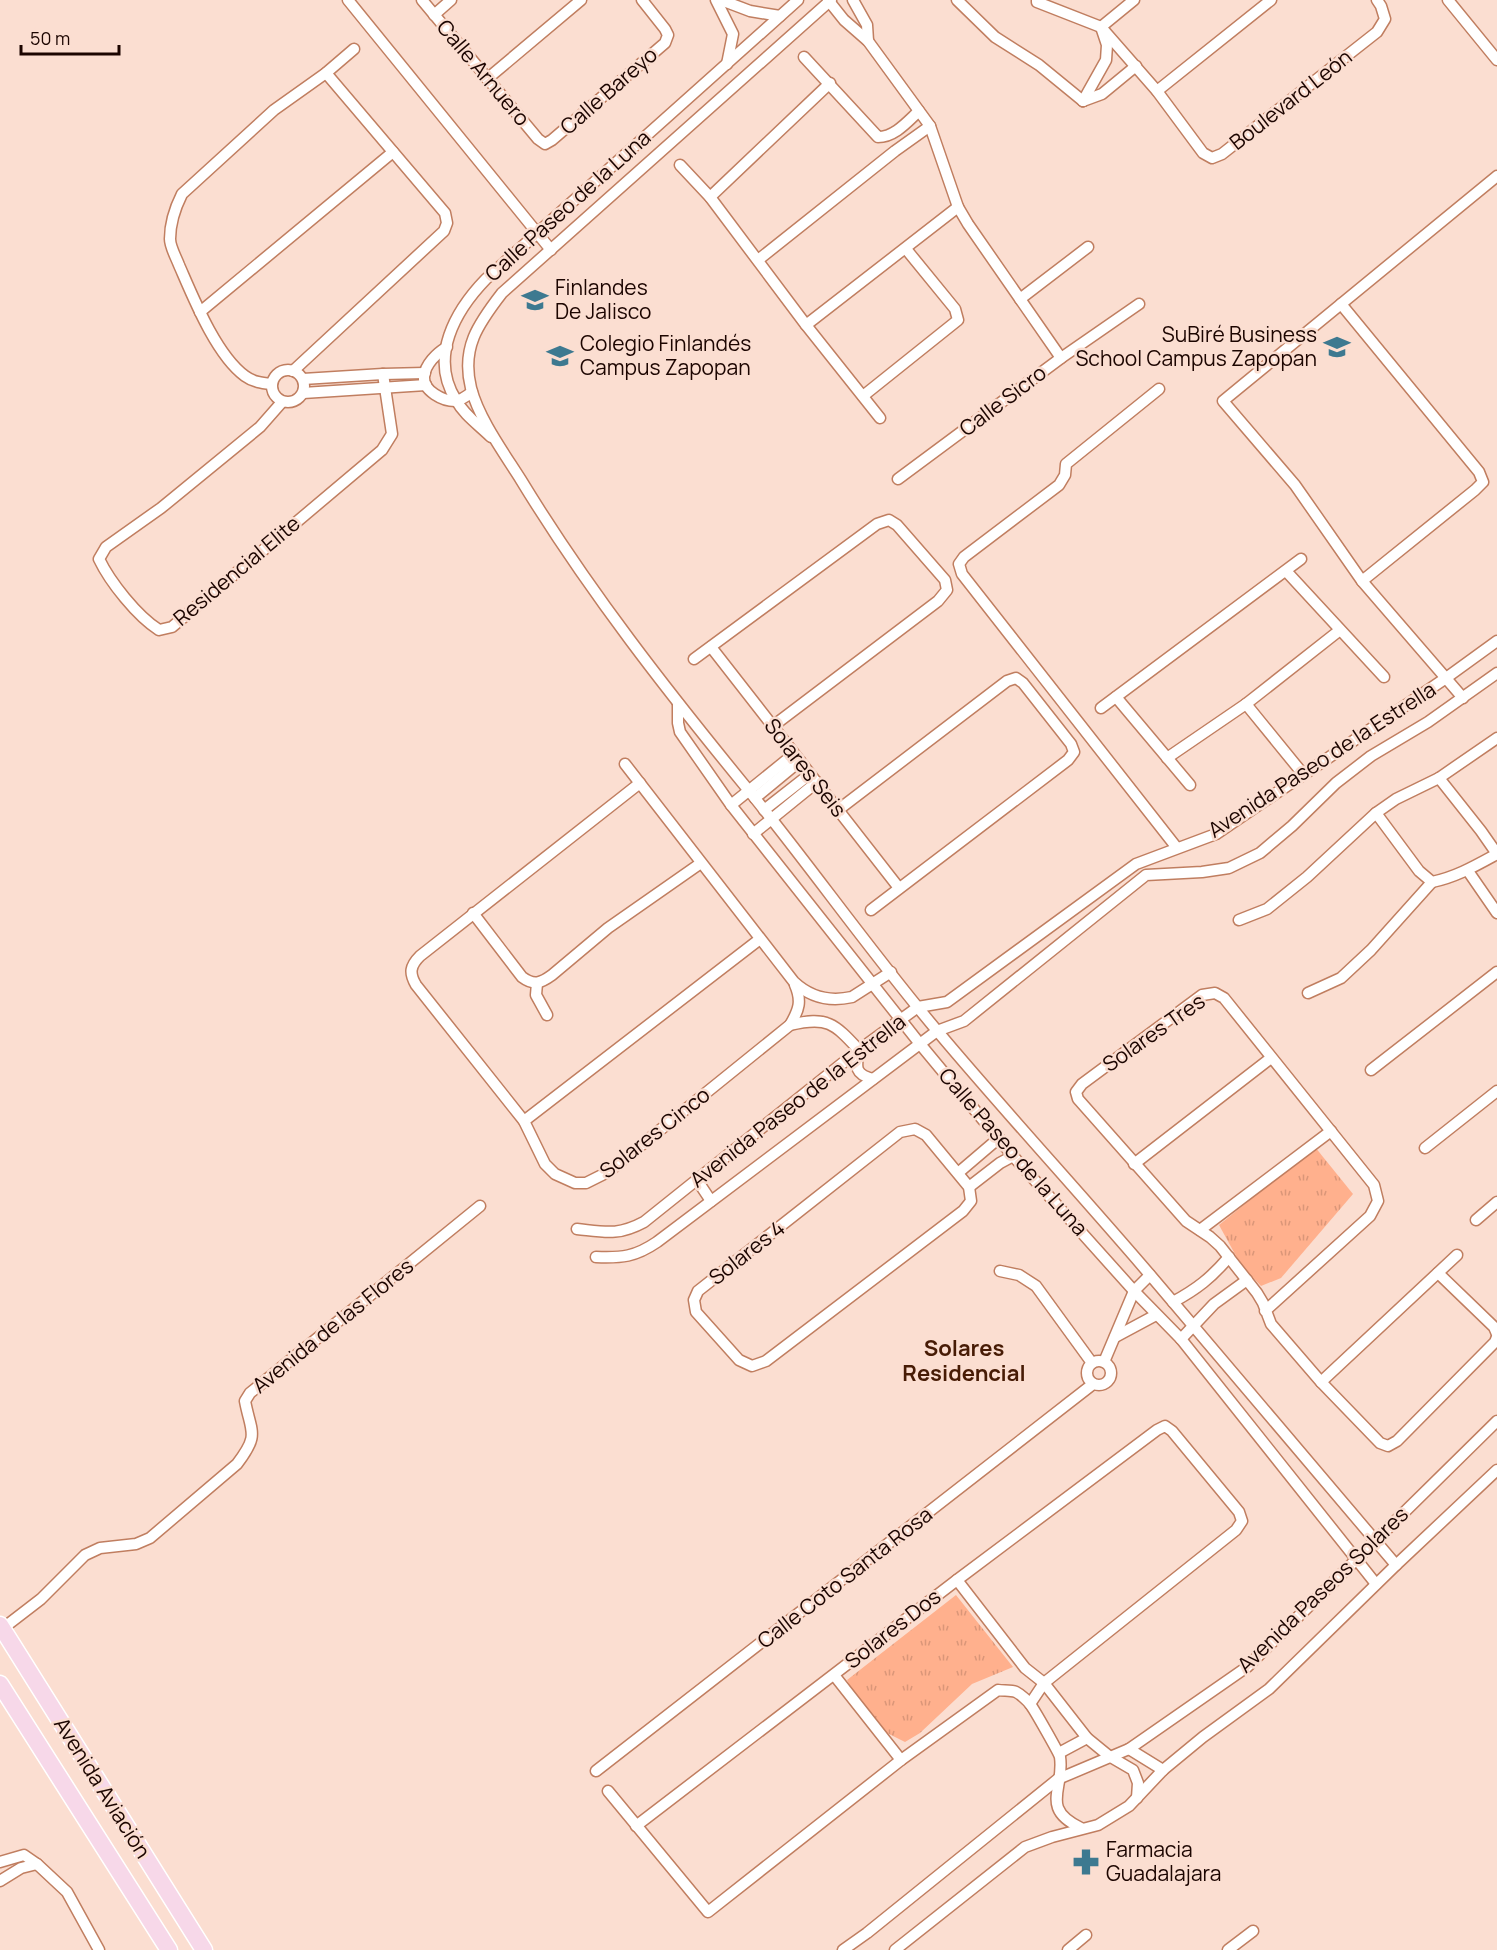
<svg xmlns="http://www.w3.org/2000/svg" width="1497" height="1950" font-family="Manrope,sans-serif">
  <style>
    .park { fill: url(#park-tufts) }
    .lines { fill: none; stroke-linecap: round; stroke-linejoin: round }
    .minor-casing { stroke: #c07e60; stroke-width: 13 }
    .primary-casing { stroke: #fff; stroke-width: 19 }
    .minor { stroke: #fff; stroke-width: 10 }
    .primary { stroke: #f7d8e9; stroke-width: 16 }
    .labels { text-anchor: middle; stroke-width: 5; stroke-linejoin: round; paint-order: stroke }
    .street-label { font-size: 21px; fill: #1c0500; stroke: #fbded1 }
    .poi-label { font-size: 21px; fill: #1c0500; stroke: #fbded1; text-anchor: start }
    .neighbourhood-label { font-size: 22px; font-weight: bold; fill: #471b05; stroke: #fbded1 }
  </style>
  <defs>
    <pattern id="park-tufts" width="24" height="20" patternUnits="userSpaceOnUse" patternTransform="scale(1.5)"><rect width="24" height="20" fill="#ffb08d"/><path d="M3 7l-1-3M5 7V3M7 7l1-3M15 17l-1-3M17 17v-4M19 17l1-3" fill="none" stroke="#da9678"/></pattern>
  </defs>
  <rect width="100%" height="100%" fill="#fbded1"/>
  <!-- park -->
  <g class="park">
    <path d="M 1315,1147 L 1353,1194 L 1281,1278 L 1261,1286 L 1241,1265 L 1219,1225 Z"/>
    <path d="M 956,1595 L 1013,1667 L 972,1684 L 920,1733 L 905,1742 L 881,1730 L 859,1705 L 847,1680 Z"/>
  </g>
  <g class="lines">
    <!-- minor casing -->
    <g class="minor-casing">
      <g id="minor">
        <path d="M 348,0 L 551,250"/>
        <path d="M 422,0 L 538,139 L 545,144 L 552,140 L 665,43 L 668,35 L 665,29 L 642,0"/>
        <path d="M 716,0 L 733,34 L 727,64"/>
        <path d="M 721,0 L 750,11 L 780,16"/>
        <path d="M 828,0 L 844,20 L 868,41 L 930,126 L 958,207 L 968,224 L 1061,358"/>
        <path d="M 831,0 L 502,293 C 478,324 461,348 471,388 C 479,419 504,453 521,480 C 588,590 668,692 750,792 C 814,871 873,955 939,1033 C 1008,1115 1081,1194 1151,1276 C 1233,1372 1314,1469 1396,1565"/>
        <path d="M 853,0 L 867,25 L 868,41"/>
        <path d="M 957,0 L 995,37 L 1039,65 L 1083,101"/>
        <path d="M 1037,0 L 1037,2 L 1101,27 L 1157,91 L 1203,153 L 1212,158 L 1222,154 L 1377,32 L 1385,19 L 1381,6 L 1377,0"/>
        <path d="M 1448,0 L 1497,60"/>
        <path d="M 434,15 L 451,0"/>
        <path d="M 804,57 L 878,137 C 895,137 908,121 919,111"/>
        <path d="M 487,79 L 581,0"/>
        <path d="M 1157,91 L 1271,0"/>
        <path d="M 1083,101 L 1106,60 L 1107,45 L 1101,27 L 1134,0"/>
        <path d="M 1083,101 L 1102,94 L 1136,66"/>
        <path d="M 680,165 L 710,197 L 806,325 L 880,418"/>
        <path d="M 710,197 L 830,83"/>
        <path d="M 758,260 L 895,151 L 930,126"/>
        <path d="M 1020,299 L 1088,247"/>
        <path d="M 1341,304 L 1479,472 L 1483,482 L 1475,490 L 1362,581"/>
        <path d="M 200,312 L 393,152"/>
        <path d="M 806,325 L 958,207"/>
        <path d="M 447,347 C 437,353 425,364 424,377 C 423,391 443,401 455,401 C 462,400 467,396 472,392"/>
        <circle cx="288" cy="386" r="16"/>
        <path d="M 293,371 L 444,231 L 447,223 L 445,213 L 326,73"/>
        <path d="M 303,379 L 383,374 L 425,373"/>
        <path d="M 271,384 C 262,383 253,382 245,376 C 216,355 193,297 179,265 C 176,257 170,247 170,239 C 170,223 175,208 182,194 L 274,110 L 326,73 L 354,49"/>
        <path d="M 1159,389 L 1066,464 L 1065,475 L 1059,485 L 964,557 L 959,564 L 962,574 L 1177,848"/>
        <path d="M 303,393 L 426,385"/>
        <path d="M 863,396 L 958,320 L 955,309 L 906,249"/>
        <path d="M 282,402 L 260,427 L 161,508 L 106,547 L 99,559 C 110,582 137,616 159,630 L 172,627 L 382,450 L 392,434 L 383,374"/>
        <path d="M 491,437 C 479,425 464,415 456,400 C 429,357 455,311 486,279 L 798,0"/>
        <path d="M 898,479 L 1061,358 L 1139,304"/>
        <path d="M 1286,571 L 1384,677"/>
        <path d="M 711,647 L 899,888"/>
        <path d="M 694,659 L 877,524 L 889,520 L 897,525 L 945,580 L 947,590 L 938,601 L 773,726"/>
        <path d="M 1116,697 L 1190,785"/>
        <path d="M 1463,698 L 1362,581 L 1295,485 L 1223,401 L 1497,176"/>
        <path d="M 678,703 L 678,723 L 680,732 L 731,805 L 920,1044 L 1013,1156 L 1134,1291 L 1181,1339 L 1376,1584"/>
        <path d="M 1246,704 L 1303,774"/>
        <path d="M 1101,708 L 1301,559"/>
        <path d="M 1167,758 L 1246,704 L 1340,630"/>
        <path d="M 625,764 L 794,982 C 810,997 830,1002 852,997 L 891,972"/>
        <path d="M 640,783 L 420,956 C 410,966 409,973 416,985 L 524,1121 L 545,1164 L 555,1174 L 575,1183 L 586,1183 L 608,1172 L 790,1025 C 827,1016 834,1023 859,1050 C 856,1067 854,1074 873,1079"/>
        <path d="M 755,798 L 800,761"/>
        <path d="M 731,805 L 794,754"/>
        <path d="M 764,810 L 810,774"/>
        <path d="M 838,810 L 1007,681 L 1016,678 L 1023,683 L 1071,744 L 1074,752 L 1068,760 L 871,910"/>
        <path d="M 1376,813 L 1419,871 L 1432,882 C 1456,877 1475,866 1497,854 L 1481,831 L 1439,778"/>
        <path d="M 753,834 L 817,782"/>
        <path d="M 1468,871 L 1497,913"/>
        <path d="M 473,913 L 522,977 C 534,986 541,983 552,975 L 608,928 L 701,863"/>
        <path d="M 1239,920 L 1267,909 L 1307,877 L 1376,813 L 1396,799 L 1439,778 L 1497,738"/>
        <path d="M 537,983 L 536,995 L 547,1015"/>
        <path d="M 1308,993 L 1341,978 L 1371,950 L 1432,882"/>
        <path d="M 790,1025 C 799,1010 802,1001 795,985"/>
        <path d="M 1371,1070 L 1497,972"/>
        <path d="M 524,1121 L 760,939"/>
        <path d="M 915,1129 L 926,1135 L 969,1187 L 971,1201 L 963,1211 L 766,1361 L 752,1366 L 739,1360 L 696,1312 L 694,1300 L 698,1291 L 900,1132 Z"/>
        <path d="M 1425,1148 L 1497,1091"/>
        <path d="M 1134,1164 L 1271,1058"/>
        <path d="M 958,1173 L 999,1138"/>
        <path d="M 697,1180 L 711,1201"/>
        <path d="M 969,1187 L 1000,1163 L 1013,1156"/>
        <path d="M 1476,1220 L 1497,1202"/>
        <path d="M 577,1229 C 605,1232 618,1236 644,1222 L 859,1050 L 918,1007 L 947,1002 L 1136,864 L 1216,834 L 1446,678 L 1497,641"/>
        <path d="M 1200,1230 L 1331,1131"/>
        <path d="M 596,1257 C 622,1258 635,1257 657,1242 L 937,1031 L 964,1021 L 1146,875 L 1202,872 L 1229,868 L 1260,853 L 1292,826 L 1336,783 L 1371,756 L 1428,722 L 1497,673"/>
        <path d="M 1000,1271 L 1019,1275 L 1036,1286 L 1092,1363"/>
        <path d="M 1438,1273 L 1494,1327 L 1497,1334"/>
        <path d="M 1173,1302 C 1197,1289 1211,1278 1229,1257"/>
        <path d="M 1265,1311 L 1370,1216 L 1378,1201 L 1374,1185 L 1224,998 L 1215,993 L 1202,995 L 1082,1084 L 1076,1092 L 1078,1099 L 1186,1221 L 1210,1237 L 1220,1246 L 1257,1293 L 1263,1303 L 1271,1324 L 1321,1382 L 1380,1443 L 1388,1446 L 1397,1441 L 1495,1342 L 1497,1337"/>
        <path d="M 1115,1337 L 1156,1315"/>
        <path d="M 1181,1339 L 1214,1304 L 1247,1280"/>
        <circle cx="1099" cy="1373" r="12"/>
        <path d="M 1104,1362 L 1134,1291 L 1150,1275"/>
        <path d="M 1321,1382 L 1457,1255"/>
        <path d="M 957,1580 L 1025,1668 L 1044,1683 L 1087,1738 L 1109,1756 L 1133,1770 L 1138,1783 L 1137,1798"/>
        <path d="M 2,1629 L 41,1599 L 85,1555 L 100,1548 L 136,1544 L 150,1538 L 237,1464 C 260,1434 251,1433 245,1401 L 250,1393 L 480,1206"/>
        <path d="M 834,1675 L 901,1760"/>
        <path d="M 1129,1749 L 1163,1770"/>
        <path d="M 1059,1753 L 1087,1738"/>
        <path d="M 596,1771 L 1093,1384"/>
        <path d="M 608,1791 L 708,1912 L 901,1760 L 998,1690 C 1003,1691 1011,1690 1016,1692 C 1020,1694 1028,1701 1030,1704 C 1034,1709 1059,1753 1060,1757 C 1065,1789 1039,1808 1081,1828"/>
        <path d="M 636,1826 L 957,1580 L 1157,1430 L 1165,1426 L 1172,1431 L 1239,1512 L 1242,1521 L 1236,1530 L 1044,1683 L 1030,1704"/>
        <path d="M 0,1862 L 24,1855 L 37,1864 L 67,1892 L 99,1950"/>
        <path d="M 0,1881 L 21,1868 L 37,1864"/>
        <path d="M 843,1950 L 867,1933 L 1058,1779 L 1129,1749 L 1247,1667 L 1497,1421"/>
        <path d="M 895,1950 L 1025,1847 L 1052,1837 L 1098,1825 L 1129,1806 L 1163,1770 L 1203,1737 L 1269,1689 L 1396,1565 L 1497,1470"/>
        <path d="M 1068,1950 L 1086,1935"/>
        <path d="M 1228,1950 L 1253,1931"/>
      </g>
    </g>
    <!-- primary casing -->
    <g class="primary-casing">
      <g id="primary">
        <path d="M 0,1625 L 204,1950"/>
        <path d="M 0,1684 L 169,1950"/>
      </g>
    </g>
    <!-- minor -->
    <use href="#minor" class="minor"/>
    <!-- primary -->
    <use href="#primary" class="primary"/>
  </g>
  <!-- icons -->
  <defs>
    <g id="school-bare" transform="scale(2.07)"><path d="M0-5L7-2L0 1L-7-2ZM-4 1L0 2.5L4 1V4Q0 6-4 4Z" fill="#3d7990" stroke="#fbded1" stroke-width="2.5" paint-order="stroke"/></g>
    <g id="pharmacy-bare" transform="scale(2.07)"><path d="M-2-6h4v4h4v4h-4v4h-4v-4h-4v-4h4Z" fill="#3d7990" stroke="#fbded1" stroke-width="2.5" paint-order="stroke"/></g>
  </defs>
  <g fill-rule="evenodd">
    <use href="#school-bare" x="535" y="300"/>
    <use href="#school-bare" x="1337" y="347"/>
    <use href="#school-bare" x="560" y="356"/>
    <use href="#pharmacy-bare" x="1086" y="1862"/>
  </g>
  <g class="labels">
    <!-- street labels -->
    <g class="street-label">
      <text transform="translate(483 73) rotate(50)" y="7">Calle Arnuero</text>
      <text transform="translate(609 91) rotate(-41)" y="7">Calle Bareyo</text>
      <text transform="translate(1291 100) rotate(-38)" y="7">Boulevard León</text>
      <text transform="translate(568 206) rotate(-42)" y="7">Calle Paseo de la Luna</text>
      <text transform="translate(1003 401) rotate(-37)" y="7">Calle Sicro</text>
      <text transform="translate(237 571) rotate(-40)" y="7">Residencial Elite</text>
      <text transform="translate(1322 760) rotate(-33)" y="7">Avenida Paseo de la Estrella</text>
      <text transform="translate(805 768) rotate(52)" y="7">Solares Seis</text>
      <text transform="translate(1154 1033) rotate(-35)" y="7">Solares Tres</text>
      <text transform="translate(798 1101) rotate(-38)" y="7">Avenida Paseo de la Estrella</text>
      <text transform="translate(655 1133) rotate(-38)" y="7">Solares Cinco</text>
      <text transform="translate(1013 1152) rotate(49)" y="7">Calle Paseo de la Luna</text>
      <text transform="translate(747 1253) rotate(-38)" y="7">Solares 4</text>
      <text transform="translate(333 1326) rotate(-39)" y="7">Avenida de las Flores</text>
      <text transform="translate(845 1578) rotate(-38)" y="7">Calle Coto Santa Rosa</text>
      <text transform="translate(1323 1590) rotate(-44)" y="7">Avenida Paseos Solares</text>
      <text transform="translate(893 1629) rotate(-38)" y="7">Solares Dos</text>
      <text transform="translate(102 1788) rotate(58)" y="7">Avenida Aviación</text>
    </g>
    <!-- poi labels -->
    <g class="poi-label">
      <text x="555" y="295">Finlandes<tspan x="555" dy="24">De Jalisco</tspan></text>
      <text x="1317" y="342" text-anchor="end">SuBiré Business<tspan x="1317" dy="24">School Campus Zapopan</tspan></text>
      <text x="580" y="351">Colegio Finlandés<tspan x="580" dy="24">Campus Zapopan</tspan></text>
      <text x="1106" y="1857">Farmacia<tspan x="1106" dy="24">Guadalajara</tspan></text>
    </g>
    <!-- neighbourhood labels -->
    <g class="neighbourhood-label">
      <text x="964" y="1356">Solares<tspan x="964" dy="25">Residencial</tspan></text>
    </g>
  </g>
  <!-- scale -->
  <path d="M21 45v9h98v-9" fill="none" stroke="#1c0500" stroke-width="3"/>
  <text x="30" y="45" font-size="18" fill="#1c0500" stroke="#fbded1" stroke-width="4.5" paint-order="stroke">50 m</text>
</svg>
